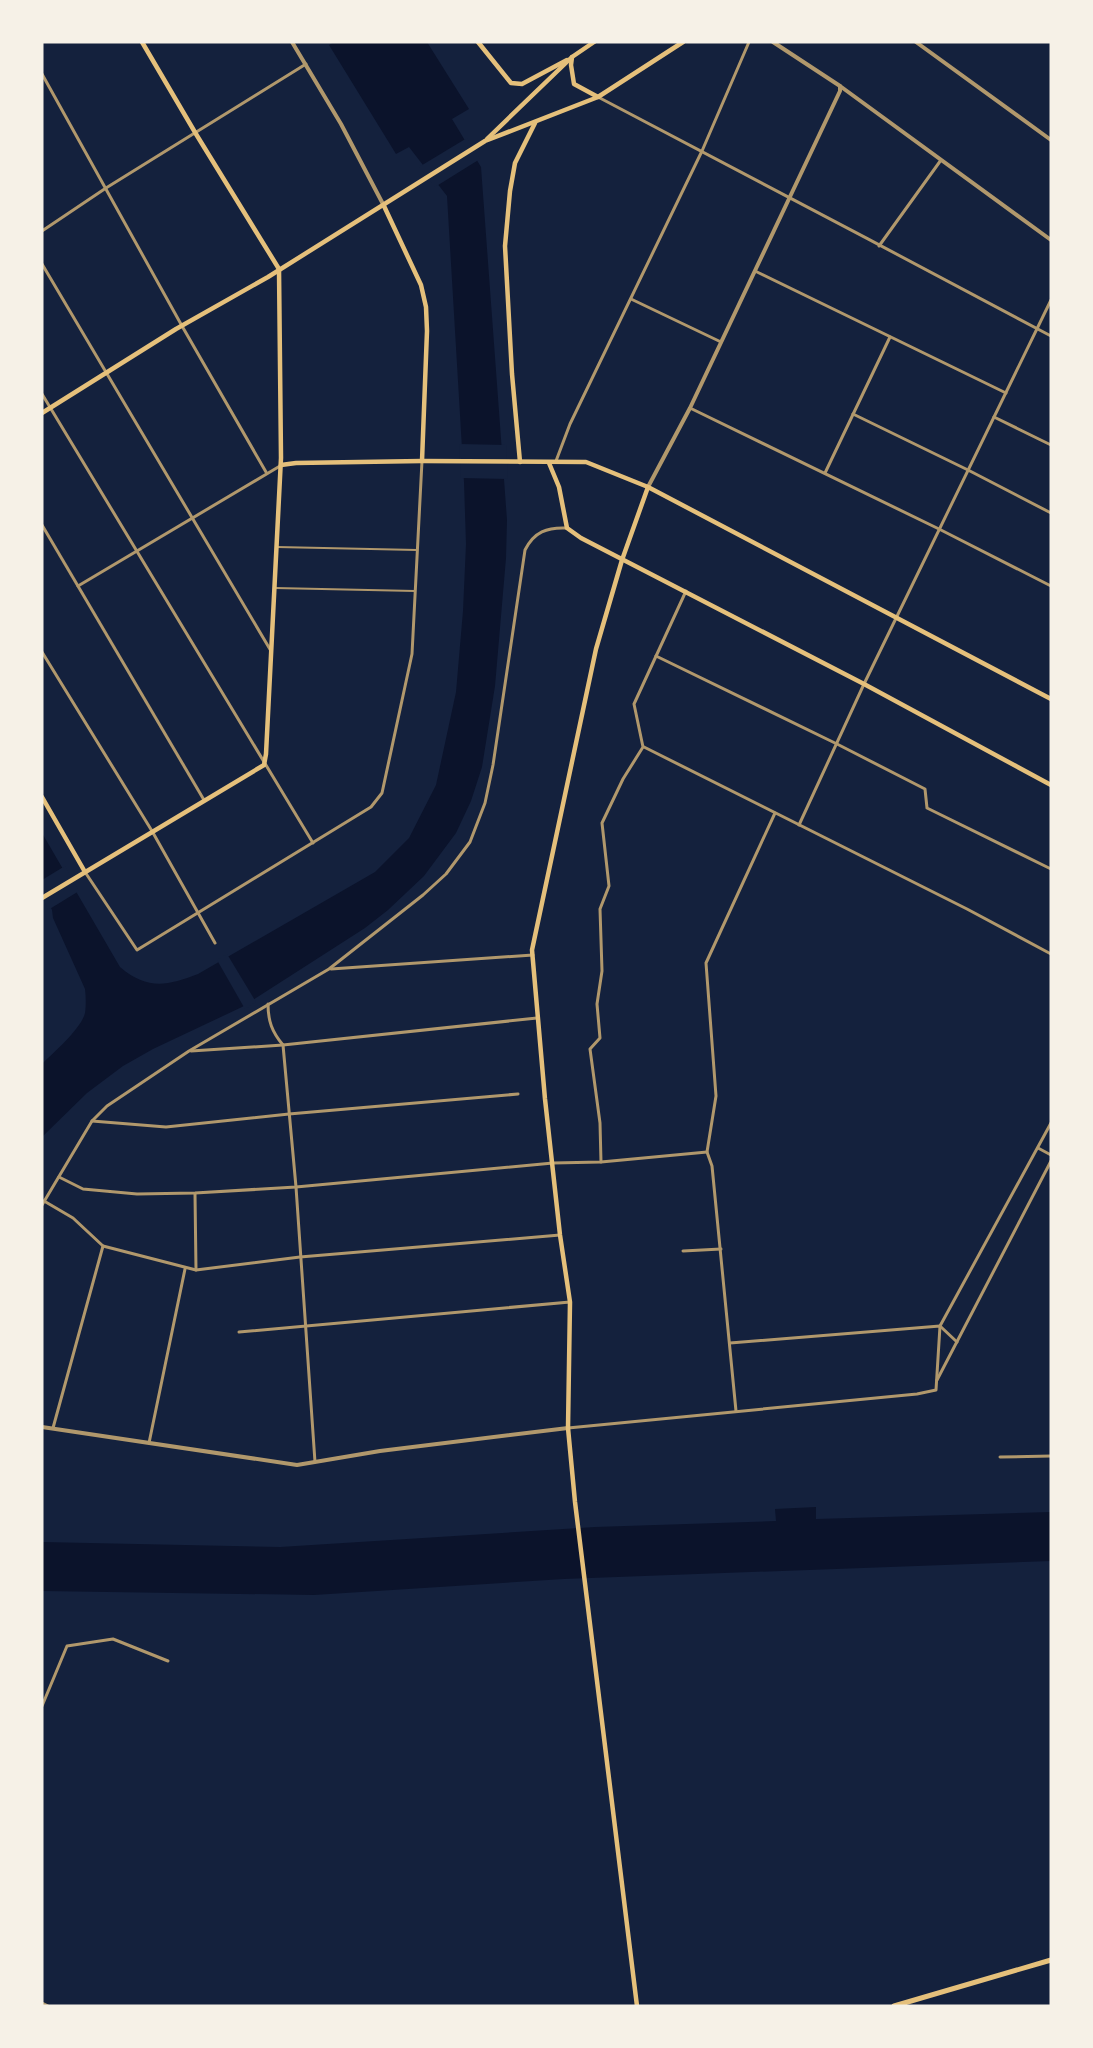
<svg xmlns="http://www.w3.org/2000/svg" width="1093" height="2048" font-family="Literata,serif">
  <style>
    .water { fill: #0b132b }
    .pier { fill: #14213d }
    .lines { fill: none; stroke-linecap: round; stroke-linejoin: round }
    .pedestrian { stroke: #b1986c; stroke-width: 2 }
    .minor { stroke: #b1986c; stroke-width: 3 }
    .tertiary { stroke: #b1986c; stroke-width: 4 }
    .secondary { stroke: #e5c07b; stroke-width: 4.5 }
    .primary { stroke: #e5c07b; stroke-width: 5 }
  </style>
  <rect width="100%" height="100%" fill="#14213d"/>
  <!-- water -->
  <g class="water">
    <path d="M 334,42 L 427,42 L 469,109 L 452,119 L 481,167 L 507,520 L 506,558 L 495,686 L 482,767 L 471,801 L 456,833 L 424,876 L 388,910 L 365,928 L 242,1007 L 153,1049 L 123,1066 L 87,1093 L 42,1137 L 42,1064 C 54,1052 81,1029 85,1013 C 86,1006 86,997 85,989 L 53,918 L 52,910 L 42,888 L 42,833 L 120,967 C 147,990 167,986 198,974 L 375,872 L 409,838 L 436,785 L 456,692 L 463,611 L 466,544 L 464,482 L 447,196 L 409,147 L 396,154 L 329,45 Z"/>
    <path d="M 816,1507 L 816,1519 L 1051,1512 L 1051,1561 L 564,1579 L 314,1595 L 42,1591 L 42,1542 L 280,1547 L 595,1527 L 776,1521 L 775,1509 Z"/>
  </g>
  <!-- pier -->
  <g class="pier">
    <path d="M 467,138 L 480,159 L 435,187 L 419,167 Z"/>
    <path d="M 459,444 L 506,445 L 508,479 L 461,478 Z"/>
    <path d="M 65,866 L 79,891 L 48,910 L 42,895 L 42,880 Z"/>
    <path d="M 227,954 L 256,1002 L 245,1009 L 217,960 Z"/>
  </g>
  <g class="lines">
    <!-- pedestrian -->
    <g class="pedestrian">
      <path d="M 277,547 L 417,550"/>
      <path d="M 275,588 L 415,591"/>
    </g>
    <!-- minor -->
    <g class="minor">
      <path d="M 42,74 L 182,326 L 266,472"/>
      <path d="M 598,97 C 750,176 900,256 1051,336"/>
      <path d="M 42,231 L 106,188 L 306,64"/>
      <path d="M 879,246 L 941,160"/>
      <path d="M 42,264 L 271,651"/>
      <path d="M 755,271 L 1006,393"/>
      <path d="M 631,299 L 721,342"/>
      <path d="M 42,394 L 313,843"/>
      <path d="M 690,408 L 939,529 L 1051,586"/>
      <path d="M 853,414 L 968,470 L 1051,513"/>
      <path d="M 994,417 L 1051,445"/>
      <path d="M 556,461 L 570,424 L 702,151 L 749,42"/>
      <path d="M 825,473 L 890,337"/>
      <path d="M 42,525 L 204,800"/>
      <path d="M 78,586 L 280,466"/>
      <path d="M 42,652 L 152,831 L 215,943"/>
      <path d="M 656,656 L 837,744 L 925,789 L 927,808 L 1051,869"/>
      <path d="M 644,747 L 967,909 L 1051,954"/>
      <path d="M 799,825 L 864,684 L 1051,300"/>
      <path d="M 85,872 L 137,950 L 371,807 L 382,793 L 412,654 L 422,461"/>
      <path d="M 331,969 L 533,955"/>
      <path d="M 268,1004 C 268,1021 272,1032 283,1045"/>
      <path d="M 283,1045 L 296,1187 L 315,1462"/>
      <path d="M 191,1051 L 283,1045 L 537,1018"/>
      <path d="M 92,1121 L 166,1127 L 289,1114 L 518,1094"/>
      <path d="M 1038,1148 L 1051,1155"/>
      <path d="M 601,1162 L 600,1123 L 590,1049 L 600,1038 L 597,1004 L 602,971 L 600,909 L 609,886 L 602,823 L 623,779 L 643,747 L 634,704 L 686,591"/>
      <path d="M 59,1177 L 83,1189 L 137,1194 L 195,1193 L 296,1187 L 553,1163 L 601,1162 L 707,1152"/>
      <path d="M 195,1194 L 196,1270"/>
      <path d="M 44,1201 L 73,1218 L 103,1246 L 196,1270 L 300,1257 L 560,1235"/>
      <path d="M 42,1205 L 92,1121 L 107,1106 L 189,1051 L 329,969 L 423,895 L 446,874 L 470,842 L 485,803 L 493,765 L 525,550 C 534,532 547,527 567,528"/>
      <path d="M 683,1251 L 721,1249"/>
      <path d="M 239,1332 L 570,1302"/>
      <path d="M 730,1343 L 940,1326 L 957,1342"/>
      <path d="M 937,1380 L 1051,1161"/>
      <path d="M 736,1411 L 712,1166 L 707,1152 L 716,1096 L 706,963 L 775,813"/>
      <path d="M 53,1428 L 103,1246"/>
      <path d="M 568,1428 L 917,1394 L 936,1390 L 940,1326 L 1051,1123"/>
      <path d="M 149,1443 L 185,1269"/>
      <path d="M 1000,1457 L 1051,1456"/>
      <path d="M 42,1706 L 67,1646 L 113,1639 L 168,1661"/>
      <path d="M 42,2003 L 48,2006"/>
    </g>
    <!-- tertiary -->
    <g class="tertiary">
      <path d="M 292,42 L 341,124 L 384,206"/>
      <path d="M 773,42 L 840,86 L 1051,240"/>
      <path d="M 916,42 L 1051,140"/>
      <path d="M 648,487 L 690,408 L 840,91 L 840,86"/>
      <path d="M 42,1427 L 297,1465 L 380,1451 L 568,1428"/>
    </g>
    <!-- secondary -->
    <g class="secondary">
      <path d="M 478,42 L 511,83 L 522,84 L 567,60"/>
      <path d="M 572,57 L 571,65 L 574,84 L 598,97"/>
      <path d="M 487,139 L 572,57 L 594,42"/>
      <path d="M 384,206 L 421,285 L 426,307 L 427,331 L 422,461"/>
      <path d="M 42,413 L 176,329 L 268,277 L 485,141 L 598,97 L 683,42"/>
      <path d="M 520,462 L 512,374 L 505,246 L 510,191 L 515,163 L 535,123"/>
      <path d="M 549,463 L 559,487 L 567,528 L 581,538 L 864,684 L 1051,785"/>
      <path d="M 281,465 L 296,463 L 422,461 L 586,462 L 648,487 L 1051,699"/>
      <path d="M 42,797 L 85,872"/>
      <path d="M 42,898 L 264,765 L 266,754 L 281,458 L 279,269 L 196,134 L 142,42"/>
      <path d="M 637,2006 L 575,1502 L 568,1428 L 570,1302 L 560,1235 L 545,1099 L 532,950 L 596,649 L 622,560 L 648,487"/>
    </g>
    <!-- primary -->
    <path class="primary" d="M 894,2006 L 1051,1960"/>
  </g>
  <!-- border -->
  <rect width="1093" height="2048" fill="none" stroke="#f6f1e7" stroke-width="87"/>
</svg>
